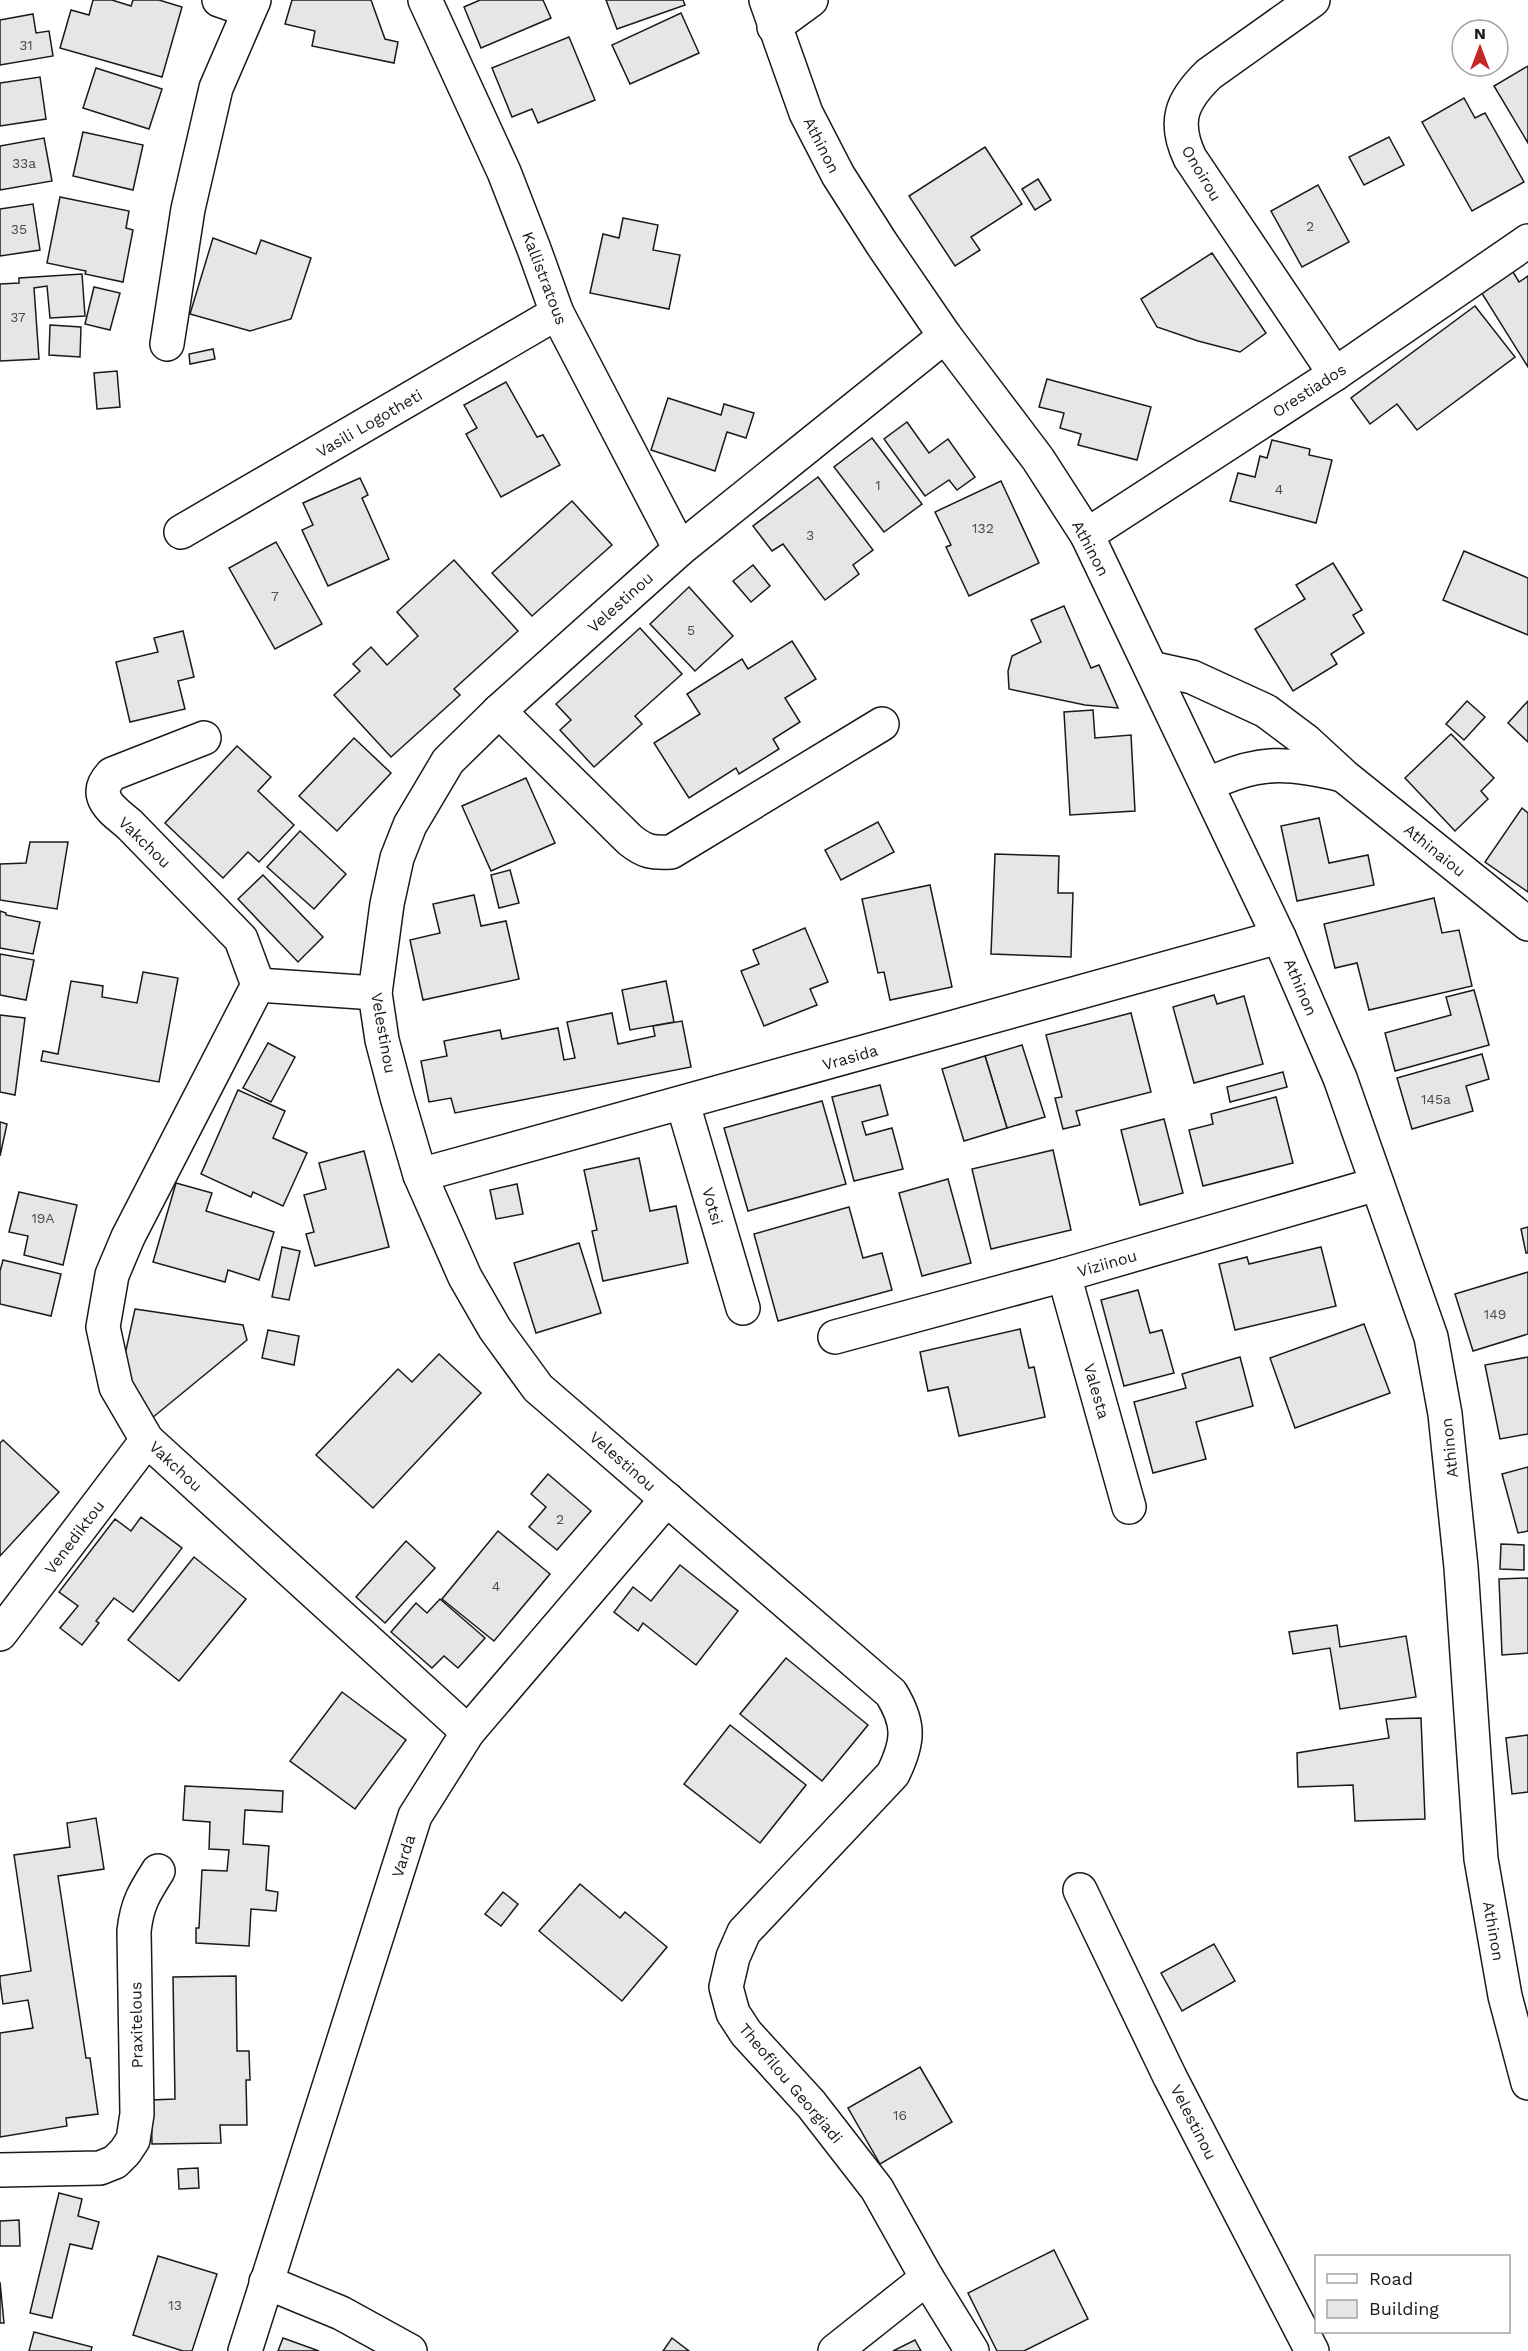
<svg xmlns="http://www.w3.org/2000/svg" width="1528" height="2351" font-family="'Work Sans',sans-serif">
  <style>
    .building { fill: #e6e6e6; stroke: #1a1a1a; stroke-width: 1.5 }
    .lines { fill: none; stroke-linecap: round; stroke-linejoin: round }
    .minor-casing { stroke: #1a1a1a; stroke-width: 36 }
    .minor { stroke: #fff; stroke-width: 33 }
    .labels { text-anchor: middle; stroke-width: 4.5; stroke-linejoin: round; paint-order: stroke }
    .number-label { font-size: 14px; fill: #4d4d4d }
    .street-label { font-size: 16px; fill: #1a1a1a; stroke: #fff }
  </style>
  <rect width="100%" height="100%" fill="#fff"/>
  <!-- building -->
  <g class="building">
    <path d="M 93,0 L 112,0 L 131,6 L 133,0 L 159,0 L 182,7 L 162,77 L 60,48 L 71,10 L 89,15 Z"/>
    <path d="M 292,0 L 371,0 L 385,39 L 398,42 L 394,63 L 312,46 L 315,31 L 285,24 Z"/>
    <path d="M 480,0 L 543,0 L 551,18 L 481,48 L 464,7 Z"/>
    <path d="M 606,0 L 683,0 L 685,5 L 617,29 Z"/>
    <path d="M 681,13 L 699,53 L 630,84 L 612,45 Z"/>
    <path d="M 33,14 L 36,33 L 49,31 L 53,56 L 0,65 L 0,20 Z"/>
    <path d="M 569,37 L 595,100 L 538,123 L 532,109 L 512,117 L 492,68 Z"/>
    <path d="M 1528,66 L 1528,143 L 1494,86 Z"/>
    <path d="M 96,68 L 162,89 L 149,129 L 83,108 Z"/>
    <path d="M 40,77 L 46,119 L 0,126 L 0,83 Z"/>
    <path d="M 1464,98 L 1475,118 L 1485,113 L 1524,182 L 1472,211 L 1422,122 Z"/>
    <path d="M 83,132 L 143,145 L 133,190 L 73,176 Z"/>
    <path d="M 1389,137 L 1404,165 L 1364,185 L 1349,157 Z"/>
    <path d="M 44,138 L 52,181 L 0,190 L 0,146 Z"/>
    <path d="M 985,147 L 1022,204 L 971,237 L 980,250 L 955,266 L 909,196 Z"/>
    <path d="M 1038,179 L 1051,200 L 1035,210 L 1022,189 Z"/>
    <path d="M 1318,185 L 1349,242 L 1302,267 L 1271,211 Z"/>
    <path d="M 60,197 L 129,211 L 126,228 L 133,230 L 123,282 L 85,274 L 86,271 L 47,263 Z"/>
    <path d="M 33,204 L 40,250 L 0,256 L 0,209 Z"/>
    <path d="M 623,218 L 658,225 L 653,250 L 680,255 L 669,309 L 590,293 L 603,234 L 619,238 Z"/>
    <path d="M 213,238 L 256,254 L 261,240 L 311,258 L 291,319 L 250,331 L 190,314 Z"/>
    <path d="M 1212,253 L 1266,333 L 1240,352 L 1198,341 L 1157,327 L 1141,299 Z"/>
    <path d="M 1510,267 L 1519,282 L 1528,276 L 1528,367 L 1478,287 Z"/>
    <path d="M 82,274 L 85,316 L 50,318 L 47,286 L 34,288 L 39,359 L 0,361 L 0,284 L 19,283 L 19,278 Z"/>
    <path d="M 94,287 L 120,293 L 110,330 L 85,324 Z"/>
    <path d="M 1475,306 L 1515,357 L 1417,430 L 1397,404 L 1370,424 L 1351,398 Z"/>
    <path d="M 50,325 L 81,327 L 80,357 L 49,355 Z"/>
    <path d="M 213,349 L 215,359 L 190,364 L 189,354 Z"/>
    <path d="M 117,371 L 120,407 L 97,409 L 94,373 Z"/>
    <path d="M 1047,379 L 1151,407 L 1137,460 L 1078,445 L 1081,434 L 1060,428 L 1064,413 L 1039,407 Z"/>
    <path d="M 506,382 L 537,437 L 543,435 L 560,465 L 501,497 L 466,434 L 477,428 L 464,405 Z"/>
    <path d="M 668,398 L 721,415 L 724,404 L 754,413 L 746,438 L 727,432 L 715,471 L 651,450 Z"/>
    <path d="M 907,422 L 929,453 L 948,439 L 975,477 L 957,490 L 949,480 L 925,496 L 884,439 Z"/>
    <path d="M 872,438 L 922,504 L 884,532 L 834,467 Z"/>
    <path d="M 1272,440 L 1310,449 L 1309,455 L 1332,460 L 1316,523 L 1230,501 L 1238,473 L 1255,477 L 1260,456 L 1267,458 Z"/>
    <path d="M 818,477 L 873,550 L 853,565 L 859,574 L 825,600 L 783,544 L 772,551 L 753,526 Z"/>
    <path d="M 360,478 L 368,495 L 362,498 L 389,559 L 328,586 L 302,530 L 313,525 L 303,503 Z"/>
    <path d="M 1001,481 L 1039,563 L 969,596 L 946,547 L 951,545 L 935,512 Z"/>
    <path d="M 572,501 L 612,545 L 532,616 L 492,573 Z"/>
    <path d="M 276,542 L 322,624 L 275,649 L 229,568 Z"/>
    <path d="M 1464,551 L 1528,578 L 1528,635 L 1443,600 Z"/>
    <path d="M 454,560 L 518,631 L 454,689 L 460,695 L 391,757 L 334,695 L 360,671 L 353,664 L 371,647 L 387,665 L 418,636 L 397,612 Z"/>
    <path d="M 1333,563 L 1362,610 L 1353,615 L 1364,633 L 1331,654 L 1337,664 L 1293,691 L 1255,629 L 1305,599 L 1296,585 Z"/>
    <path d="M 753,565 L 770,586 L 751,602 L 733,581 Z"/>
    <path d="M 689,587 L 733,636 L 695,671 L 650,624 Z"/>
    <path d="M 1064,606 L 1091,668 L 1099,665 L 1118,708 L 1085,705 L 1009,689 L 1008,671 L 1012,656 L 1041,642 L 1031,620 Z"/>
    <path d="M 640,628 L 682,674 L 635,716 L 642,724 L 594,767 L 560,730 L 571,720 L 556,704 Z"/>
    <path d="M 183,631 L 194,677 L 178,681 L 185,709 L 130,722 L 116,662 L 158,652 L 154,638 Z"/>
    <path d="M 792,641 L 816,679 L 785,698 L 800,722 L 773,739 L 779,749 L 739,774 L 736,768 L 689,798 L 654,743 L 700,714 L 687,694 L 742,659 L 748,669 Z"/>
    <path d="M 1467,701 L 1485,717 L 1464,740 L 1446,724 Z"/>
    <path d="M 1528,701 L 1528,742 L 1508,723 Z"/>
    <path d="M 1093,710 L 1095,738 L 1131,735 L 1135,811 L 1070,815 L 1064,712 Z"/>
    <path d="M 1451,734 L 1494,778 L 1481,791 L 1488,799 L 1455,831 L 1405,778 Z"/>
    <path d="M 354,738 L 391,773 L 337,831 L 299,796 Z"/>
    <path d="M 237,746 L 271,777 L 258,791 L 294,825 L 259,862 L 248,852 L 223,878 L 165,823 Z"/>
    <path d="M 526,778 L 555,843 L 491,871 L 462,806 Z"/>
    <path d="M 1522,808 L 1528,813 L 1528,892 L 1485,862 Z"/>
    <path d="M 1319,818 L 1329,863 L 1368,855 L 1374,885 L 1297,901 L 1281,826 Z"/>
    <path d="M 878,822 L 894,852 L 841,880 L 825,850 Z"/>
    <path d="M 300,831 L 346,874 L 314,909 L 267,867 Z"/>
    <path d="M 30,842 L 68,842 L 57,909 L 0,900 L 0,864 L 26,863 Z"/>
    <path d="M 995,854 L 1059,856 L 1058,893 L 1073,893 L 1071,957 L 991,954 Z"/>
    <path d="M 510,870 L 519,903 L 499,908 L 491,875 Z"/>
    <path d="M 263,875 L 323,937 L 298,962 L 238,899 Z"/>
    <path d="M 930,885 L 952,987 L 890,1000 L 884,972 L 878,973 L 862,899 Z"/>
    <path d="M 474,895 L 481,926 L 506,921 L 519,979 L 423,1000 L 410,940 L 440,933 L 433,904 Z"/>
    <path d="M 1434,898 L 1442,933 L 1459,930 L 1472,986 L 1369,1010 L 1357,963 L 1335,968 L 1324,924 Z"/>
    <path d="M 0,911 L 6,913 L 6,915 L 40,922 L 33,954 L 0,948 Z"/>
    <path d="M 805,928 L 828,982 L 810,989 L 817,1005 L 764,1026 L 741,971 L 759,964 L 753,950 Z"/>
    <path d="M 0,954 L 34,960 L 26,1000 L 0,995 Z"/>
    <path d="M 143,972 L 178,978 L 159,1082 L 41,1061 L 43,1051 L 58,1054 L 71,981 L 103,986 L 102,997 L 137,1003 Z"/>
    <path d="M 666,981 L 674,1022 L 630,1030 L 622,990 Z"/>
    <path d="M 1474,990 L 1489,1045 L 1395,1071 L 1385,1033 L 1451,1015 L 1446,997 Z"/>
    <path d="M 1214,995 L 1217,1004 L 1244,996 L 1263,1064 L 1194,1083 L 1173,1007 Z"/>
    <path d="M 612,1013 L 618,1044 L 655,1036 L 653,1026 L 682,1021 L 691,1067 L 455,1113 L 451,1098 L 429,1102 L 421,1061 L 447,1056 L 444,1041 L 500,1030 L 502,1039 L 558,1028 L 564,1060 L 575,1058 L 567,1022 Z"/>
    <path d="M 1131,1013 L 1151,1092 L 1076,1111 L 1080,1125 L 1063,1129 L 1055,1098 L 1062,1097 L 1046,1035 Z"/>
    <path d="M 0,1015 L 25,1018 L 15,1095 L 0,1092 Z"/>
    <path d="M 268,1043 L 295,1057 L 271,1102 L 243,1088 Z"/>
    <path d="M 1022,1045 L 1045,1117 L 1007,1128 L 985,1056 Z"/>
    <path d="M 1482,1054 L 1489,1079 L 1466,1086 L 1473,1111 L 1412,1129 L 1397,1078 Z"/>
    <path d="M 985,1056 L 1007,1128 L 964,1141 L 942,1069 Z"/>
    <path d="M 1283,1072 L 1287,1087 L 1230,1102 L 1227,1087 Z"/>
    <path d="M 880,1085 L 888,1115 L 862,1122 L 866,1135 L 892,1128 L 903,1169 L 854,1181 L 832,1097 Z"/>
    <path d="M 238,1090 L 285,1111 L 273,1138 L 307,1153 L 283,1206 L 253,1192 L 251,1197 L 201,1174 Z"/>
    <path d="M 1276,1097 L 1293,1163 L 1203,1186 L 1189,1130 L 1213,1124 L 1211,1114 Z"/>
    <path d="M 822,1101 L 846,1184 L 748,1211 L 724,1128 Z"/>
    <path d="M 1164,1119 L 1183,1193 L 1140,1205 L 1121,1130 Z"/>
    <path d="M 0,1122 L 7,1124 L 0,1156 Z"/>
    <path d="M 1053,1150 L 1071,1230 L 991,1249 L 972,1169 Z"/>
    <path d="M 364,1151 L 389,1247 L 315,1266 L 306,1234 L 314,1232 L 304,1195 L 326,1189 L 319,1163 Z"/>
    <path d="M 639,1158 L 650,1211 L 676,1206 L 688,1263 L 603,1281 L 592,1231 L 597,1230 L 584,1170 Z"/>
    <path d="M 948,1179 L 971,1263 L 922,1276 L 899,1193 Z"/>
    <path d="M 176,1183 L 212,1193 L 206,1211 L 274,1232 L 259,1280 L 228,1270 L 225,1282 L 153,1262 Z"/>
    <path d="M 517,1184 L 523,1214 L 496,1219 L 490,1190 Z"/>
    <path d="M 19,1192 L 77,1205 L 63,1265 L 24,1255 L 28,1236 L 9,1232 Z"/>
    <path d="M 849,1207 L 863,1258 L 882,1253 L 892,1290 L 778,1321 L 754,1234 Z"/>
    <path d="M 1528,1227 L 1528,1253 L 1526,1253 L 1521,1229 Z"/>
    <path d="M 579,1243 L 601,1313 L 536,1333 L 514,1263 Z"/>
    <path d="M 282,1247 L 300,1251 L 289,1300 L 272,1297 Z"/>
    <path d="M 1321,1247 L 1336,1306 L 1235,1330 L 1219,1264 L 1247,1257 L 1249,1264 Z"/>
    <path d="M 3,1260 L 61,1274 L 51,1316 L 0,1304 L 0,1271 Z"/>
    <path d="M 1528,1272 L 1528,1334 L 1473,1351 L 1455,1294 Z"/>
    <path d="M 1138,1290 L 1150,1333 L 1162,1330 L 1174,1373 L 1124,1386 L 1101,1300 Z"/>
    <path d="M 135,1309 L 243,1325 L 247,1340 L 152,1418 L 121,1373 Z"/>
    <path d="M 1364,1324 L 1390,1393 L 1295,1428 L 1270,1358 Z"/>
    <path d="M 1020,1329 L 1029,1368 L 1034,1367 L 1045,1417 L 959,1436 L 948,1387 L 928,1391 L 920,1352 Z"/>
    <path d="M 268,1330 L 299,1336 L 294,1365 L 262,1358 Z"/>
    <path d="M 439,1354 L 481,1393 L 373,1508 L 316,1455 L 398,1369 L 412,1382 Z"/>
    <path d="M 1240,1357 L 1253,1406 L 1196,1422 L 1206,1459 L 1153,1473 L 1134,1402 L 1186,1388 L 1182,1374 Z"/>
    <path d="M 1528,1357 L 1528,1434 L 1500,1439 L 1485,1365 Z"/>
    <path d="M 3,1440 L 59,1492 L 0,1556 L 0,1443 Z"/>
    <path d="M 1528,1467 L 1528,1531 L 1518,1533 L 1502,1474 Z"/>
    <path d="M 548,1474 L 591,1511 L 557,1550 L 529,1527 L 546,1507 L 531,1494 Z"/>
    <path d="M 141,1517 L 182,1548 L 133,1612 L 114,1598 L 96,1621 L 99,1623 L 82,1645 L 60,1628 L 78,1606 L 59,1592 L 115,1519 L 131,1531 Z"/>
    <path d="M 498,1531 L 550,1574 L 494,1641 L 442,1599 Z"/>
    <path d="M 406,1541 L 435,1568 L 385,1623 L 356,1597 Z"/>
    <path d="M 1501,1544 L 1524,1545 L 1524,1570 L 1500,1569 Z"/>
    <path d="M 194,1557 L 246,1599 L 179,1681 L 128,1640 Z"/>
    <path d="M 680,1565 L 738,1611 L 696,1665 L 643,1623 L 638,1631 L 614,1612 L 633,1587 L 651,1601 Z"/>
    <path d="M 1528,1578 L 1528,1653 L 1502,1655 L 1499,1579 Z"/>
    <path d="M 440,1599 L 485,1638 L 458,1668 L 444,1656 L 432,1668 L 391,1632 L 416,1603 L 427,1613 Z"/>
    <path d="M 1337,1625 L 1340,1647 L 1406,1636 L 1416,1697 L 1340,1709 L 1330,1648 L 1293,1654 L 1289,1632 Z"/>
    <path d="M 786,1658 L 868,1725 L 822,1781 L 740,1714 Z"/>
    <path d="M 342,1692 L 406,1740 L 355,1809 L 290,1761 Z"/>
    <path d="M 1421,1718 L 1425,1819 L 1355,1821 L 1353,1785 L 1298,1787 L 1297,1753 L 1389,1738 L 1386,1719 Z"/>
    <path d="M 730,1725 L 806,1785 L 760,1843 L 684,1784 Z"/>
    <path d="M 1528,1735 L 1528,1792 L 1512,1794 L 1506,1738 Z"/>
    <path d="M 185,1786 L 283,1791 L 282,1812 L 245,1810 L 243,1844 L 269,1846 L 266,1890 L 278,1892 L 276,1911 L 251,1909 L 249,1946 L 196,1943 L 196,1928 L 199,1928 L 202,1870 L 227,1871 L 229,1850 L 209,1849 L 210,1822 L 183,1820 Z"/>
    <path d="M 96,1818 L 104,1869 L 58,1876 L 86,2058 L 90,2058 L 98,2114 L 66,2118 L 67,2126 L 0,2137 L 0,2033 L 33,2028 L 28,2000 L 3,2004 L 0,1982 L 0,1976 L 31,1971 L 14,1855 L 70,1847 L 67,1823 Z"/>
    <path d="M 580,1884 L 620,1918 L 625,1912 L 667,1947 L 622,2001 L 539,1931 Z"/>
    <path d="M 503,1892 L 518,1904 L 501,1926 L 485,1914 Z"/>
    <path d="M 1214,1944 L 1235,1981 L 1182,2011 L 1161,1973 Z"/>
    <path d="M 236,1976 L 237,2051 L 249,2051 L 250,2080 L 246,2080 L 247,2125 L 220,2125 L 221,2143 L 152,2144 L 151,2100 L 175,2099 L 173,1977 Z"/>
    <path d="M 920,2067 L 952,2122 L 880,2164 L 848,2108 Z"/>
    <path d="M 198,2168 L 199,2188 L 179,2189 L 178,2169 Z"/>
    <path d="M 59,2193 L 82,2199 L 78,2216 L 99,2222 L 92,2249 L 70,2244 L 52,2318 L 30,2313 Z"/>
    <path d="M 19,2220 L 20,2246 L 0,2246 L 0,2221 Z"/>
    <path d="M 1054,2250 L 1088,2319 L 1024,2351 L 997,2351 L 968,2293 Z"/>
    <path d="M 158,2256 L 217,2274 L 192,2351 L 183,2351 L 133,2335 Z"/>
    <path d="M 0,2282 L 4,2323 L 0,2323 Z"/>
    <path d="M 34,2332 L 92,2347 L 91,2351 L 29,2351 Z"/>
    <path d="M 283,2338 L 319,2351 L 278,2351 Z"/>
    <path d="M 672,2338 L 689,2351 L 663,2351 Z"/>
    <path d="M 915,2340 L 921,2351 L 893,2351 Z"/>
  </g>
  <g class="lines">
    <!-- minor casing -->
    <g class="minor-casing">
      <g id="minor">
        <path d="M 219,0 L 248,10"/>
        <path d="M 425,0 L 504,172 L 534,249 L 557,313 L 680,549"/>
        <path d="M 766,0 L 806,113 L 838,175 L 882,244 L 945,336 L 1038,459 L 1087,535 L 1279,937 L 1340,1078 L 1431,1337 L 1445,1414 L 1461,1567 L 1481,1859 L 1505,1996 L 1528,2083"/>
        <path d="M 1313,0 L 1209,74 C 1181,101 1173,122 1190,158 L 1335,374"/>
        <path d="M 774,27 L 811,0"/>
        <path d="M 945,336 L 680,549 L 499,711 L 448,761 L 410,825 L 397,858 L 387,904 L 375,993 L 382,1040 L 397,1097 L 420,1175 L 465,1277 L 495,1329 L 538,1388 L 891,1693 C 910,1724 909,1741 893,1774 L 744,1932 L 733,1957 L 726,1987 L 733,2013 L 746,2033 L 811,2104 L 877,2189 L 927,2278 L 972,2351"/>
        <path d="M 167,344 L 188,209 L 216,88 L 254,0"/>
        <path d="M 181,532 L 557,313"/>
        <path d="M 1087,535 L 1335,374 L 1528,241"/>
        <path d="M 1151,668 L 1192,677 L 1266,711 L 1306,741 L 1344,776 L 1528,924"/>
        <path d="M 499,711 L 630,840 C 645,852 652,853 671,852 L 882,724"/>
        <path d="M 204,738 L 112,774 C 91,796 112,810 129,824 L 241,939 L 258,985 L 128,1237 L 112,1275 L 103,1327 L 116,1387 L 147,1440 L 468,1732"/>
        <path d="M 1207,785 C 1258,760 1288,762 1342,775"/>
        <path d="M 258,985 L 375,993"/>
        <path d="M 683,1104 L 743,1308"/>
        <path d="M 420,1175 L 1279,937"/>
        <path d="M 1064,1275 L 1129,1507"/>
        <path d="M 835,1337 L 1064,1275 L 1377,1184"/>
        <path d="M 0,1634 L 147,1440"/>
        <path d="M 1080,1890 L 1170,2077 L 1312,2351"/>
        <path d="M 0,2170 L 100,2168 L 115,2162 L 125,2152 L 133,2140 L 137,2114 L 134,1931 C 137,1904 144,1893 158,1871"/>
        <path d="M 266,2282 L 341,2313 L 410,2351"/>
        <path d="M 245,2351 L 415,1816 L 468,1732 L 667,1499"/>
        <path d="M 835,2351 L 927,2278"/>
      </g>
    </g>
    <!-- minor -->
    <use href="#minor" class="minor"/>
  </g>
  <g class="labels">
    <!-- number labels -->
    <g class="number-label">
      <text x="26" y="50">31</text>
      <text x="24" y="168">33a</text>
      <text x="1310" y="231">2</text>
      <text x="19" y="234">35</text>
      <text x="18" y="322">37</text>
      <text x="878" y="490">1</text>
      <text x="1279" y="494">4</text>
      <text x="983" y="533">132</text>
      <text x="810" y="540">3</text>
      <text x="275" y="601">7</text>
      <text x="691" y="635">5</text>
      <text x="1436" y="1104">145a</text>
      <text x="43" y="1223">19A</text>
      <text x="1495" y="1319">149</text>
      <text x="560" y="1524">2</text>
      <text x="496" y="1591">4</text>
      <text x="900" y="2120">16</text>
      <text x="175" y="2310">13</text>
    </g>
    <!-- street labels -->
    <g class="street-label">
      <text transform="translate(822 145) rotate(63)" y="6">Athinon</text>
      <text transform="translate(1202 173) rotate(59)" y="6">Onoirou</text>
      <text transform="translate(545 278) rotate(69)" y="6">Kallistratous</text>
      <text transform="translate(1309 390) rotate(-33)" y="6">Orestiados</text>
      <text transform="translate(369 423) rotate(-30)" y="6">Vasili Logotheti</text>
      <text transform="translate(1091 548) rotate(62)" y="6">Athinon</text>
      <text transform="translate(620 602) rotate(-42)" y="6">Velestinou</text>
      <text transform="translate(145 842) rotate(44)" y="6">Vakchou</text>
      <text transform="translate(1435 850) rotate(39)" y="6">Athinaiou</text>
      <text transform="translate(1301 987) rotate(67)" y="6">Athinon</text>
      <text transform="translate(384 1033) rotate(80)" y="6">Velestinou</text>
      <text transform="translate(850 1057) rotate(-16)" y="6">Vrasida</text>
      <text transform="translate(713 1206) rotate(74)" y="6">Votsi</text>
      <text transform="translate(1107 1263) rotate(-16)" y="6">Viziinou</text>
      <text transform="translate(1097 1391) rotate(74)" y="6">Valesta</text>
      <text transform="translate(1449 1448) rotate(-96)" y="6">Athinon</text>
      <text transform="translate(623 1461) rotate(41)" y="6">Velestinou</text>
      <text transform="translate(176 1466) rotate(43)" y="6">Vakchou</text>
      <text transform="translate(74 1537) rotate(-53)" y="6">Venediktou</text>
      <text transform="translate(403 1856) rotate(-72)" y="6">Varda</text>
      <text transform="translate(1494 1931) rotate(80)" y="6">Athinon</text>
      <text transform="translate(136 2025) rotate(-91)" y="6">Praxitelous</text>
      <text transform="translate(791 2083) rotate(50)" y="6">Theofilou Georgiadi</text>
      <text transform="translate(1194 2122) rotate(63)" y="6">Velestinou</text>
    </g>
  </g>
  <!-- legend -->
  <rect x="1315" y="2255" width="195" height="78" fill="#ffffff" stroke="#a3a3a3" stroke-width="1.5"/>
  <rect x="1327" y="2274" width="30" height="9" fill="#ffffff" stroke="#a3a3a3" stroke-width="1.5"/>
  <text x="1369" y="2285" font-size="18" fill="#1a1a1a">Road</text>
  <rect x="1327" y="2300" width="30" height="18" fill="#e6e6e6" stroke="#a3a3a3" stroke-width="1.5"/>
  <text x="1369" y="2315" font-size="18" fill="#1a1a1a">Building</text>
  <!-- north arrow -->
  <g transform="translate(1480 48)"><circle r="28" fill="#ffffff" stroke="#a3a3a3" stroke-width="1.5"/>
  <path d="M0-4.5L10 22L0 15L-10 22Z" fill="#c62828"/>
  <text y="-9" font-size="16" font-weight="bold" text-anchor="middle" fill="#1a1a1a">N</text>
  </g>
</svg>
